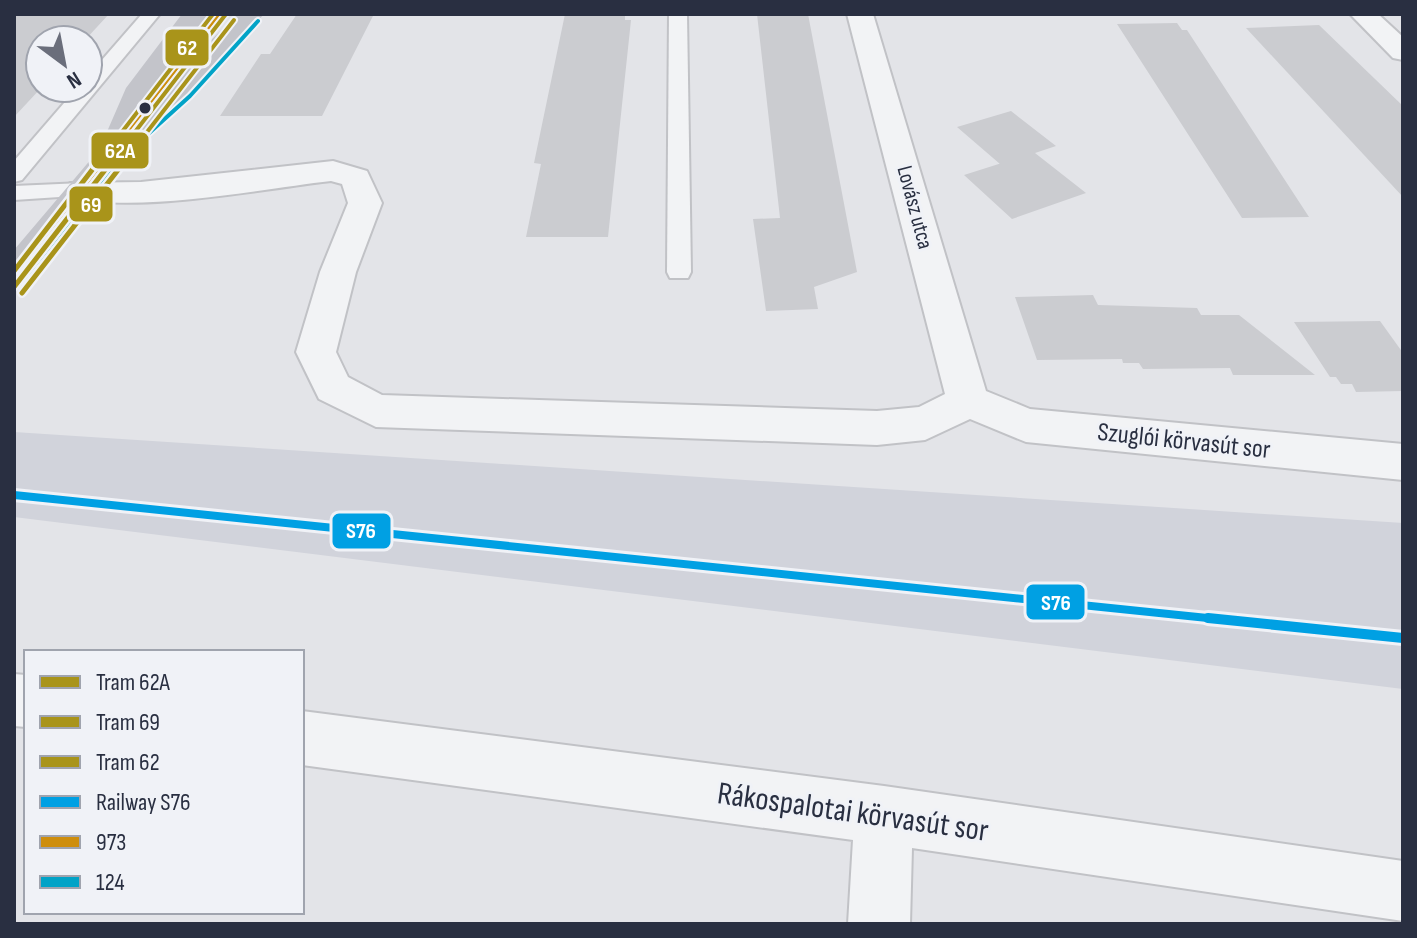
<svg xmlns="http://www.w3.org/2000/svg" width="1417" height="938" font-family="'Sofia Sans Condensed',sans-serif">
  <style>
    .built { fill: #d1d3db }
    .building { fill: #cbccd0 }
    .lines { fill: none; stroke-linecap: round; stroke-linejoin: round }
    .lane-casing { stroke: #c1c2c6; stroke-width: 4 }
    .street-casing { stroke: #c1c2c6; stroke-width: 4 }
    .lane { fill: #f2f3f5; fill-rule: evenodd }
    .street { fill: #f2f3f5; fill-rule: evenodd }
    .secondary { fill: #c3c4ca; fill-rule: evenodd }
    .bus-1-far1-casing { stroke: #f0f2f7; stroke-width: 8 }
    .bus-1-casing { stroke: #f0f2f7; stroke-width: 10 }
    .bus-2-far1-casing { stroke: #f0f2f7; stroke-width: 8 }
    .bus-2-casing { stroke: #f0f2f7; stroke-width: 10 }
    .bus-1-far1 { stroke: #ce8e0d; stroke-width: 4 }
    .bus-1 { stroke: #ce8e0d; stroke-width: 5 }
    .bus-2-far1 { stroke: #02a3c7; stroke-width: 4 }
    .bus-2 { stroke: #02a3c7; stroke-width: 5 }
    .rail-1-far1-casing { stroke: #f0f2f7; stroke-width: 14 }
    .rail-1-casing { stroke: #f0f2f7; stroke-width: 16 }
    .rail-1-far1 { stroke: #00a0e3; stroke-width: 8 }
    .rail-1 { stroke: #00a0e3; stroke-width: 10 }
    .tram-1-far1-casing { stroke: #f0f2f7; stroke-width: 8 }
    .tram-1-casing { stroke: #f0f2f7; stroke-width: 10 }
    .tram-2-far1-casing { stroke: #f0f2f7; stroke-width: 8 }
    .tram-2-casing { stroke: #f0f2f7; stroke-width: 10 }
    .tram-3-far1-casing { stroke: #f0f2f7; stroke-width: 8 }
    .tram-3-casing { stroke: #f0f2f7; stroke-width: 10 }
    .tram-1-far1 { stroke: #a9941a; stroke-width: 4 }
    .tram-1 { stroke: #a9941a; stroke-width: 5 }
    .tram-2-far1 { stroke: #a9941a; stroke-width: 4 }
    .tram-2 { stroke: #a9941a; stroke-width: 5 }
    .tram-3-far1 { stroke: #a9941a; stroke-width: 4 }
    .tram-3 { stroke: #a9941a; stroke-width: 5 }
    .bus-dot { fill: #292f41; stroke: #f0f2f7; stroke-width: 3 }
    .labels { text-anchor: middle; stroke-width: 6; stroke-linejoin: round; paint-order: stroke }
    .far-street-label { font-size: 22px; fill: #292f41; stroke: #f0f2f7 }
    .street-label { font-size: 26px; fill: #292f41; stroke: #f0f2f7 }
    .near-street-label { font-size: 32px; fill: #292f41; stroke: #f0f2f7 }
    .line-badge { stroke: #f0f2f7; stroke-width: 3 }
    .badge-label { font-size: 22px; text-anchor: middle; font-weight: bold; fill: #fff }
  </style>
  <rect width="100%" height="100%" fill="#e3e4e8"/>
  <!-- built -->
  <path class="built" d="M 14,432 L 1403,523 L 1403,689 L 14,517 Z"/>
  <!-- building -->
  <g class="building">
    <path d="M 14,14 L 109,14 L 85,40 L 40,40 L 41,88 L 14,117 Z"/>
    <path d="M 297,14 L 374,14 L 322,116 L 220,116 L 261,54 L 270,54 Z"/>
    <path d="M 565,14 L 625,14 L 625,20 L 631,20 L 608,237 L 526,237 L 541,164 L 534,163 Z"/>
    <path d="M 757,14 L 808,14 L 857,272 L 814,287 L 818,309 L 766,311 L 753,219 L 780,218 Z"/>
    <path d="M 1177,23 L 1182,30 L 1187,30 L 1309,217 L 1242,218 L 1117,24 Z"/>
    <path d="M 1319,25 L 1403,106 L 1403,197 L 1246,28 Z"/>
    <path d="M 1011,111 L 1056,146 L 1035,153 L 1086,193 L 1012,219 L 964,175 L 1005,162 L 1000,164 L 957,127 Z"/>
    <path d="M 1093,295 L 1098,305 L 1197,308 L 1201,315 L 1239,315 L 1315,375 L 1233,375 L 1230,368 L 1143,369 L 1139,363 L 1123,363 L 1122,359 L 1037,360 L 1015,297 Z"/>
    <path d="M 1380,321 L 1403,353 L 1403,391 L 1356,392 L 1352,384 L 1341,384 L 1336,377 L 1330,377 L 1294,322 Z"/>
  </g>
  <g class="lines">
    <!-- lane casing -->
    <g class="lane-casing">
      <g id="lane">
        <path d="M 142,14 L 160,14 L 22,180 L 14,182 L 14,161 L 77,88 L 88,88 L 88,76 Z"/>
        <path d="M 210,14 L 228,14 L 137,134 L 123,134 L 120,130 L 123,126 Z"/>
        <path d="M 669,14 L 687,14 L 691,272 L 688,278 L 670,278 L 667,272 Z"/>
        <path d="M 82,183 L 93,190 L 90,195 L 14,200 L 14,186 Z"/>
      </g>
    </g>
    <!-- street casing -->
    <g class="street-casing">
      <g id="street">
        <path d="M 847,14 L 873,14 L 986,391 L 1030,409 L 1403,444 L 1403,480 L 1026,442 L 970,419 L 925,440 L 877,445 L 376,427 L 319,399 L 296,352 L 320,272 L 348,203 L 342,184 L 331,181 C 261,189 136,214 70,197 L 66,190 L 70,183 L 141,182 L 333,161 L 367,171 L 382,203 L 356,272 L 336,352 L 348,377 L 382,395 L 877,411 L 919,407 L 945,394 Z"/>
        <path d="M 1350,14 L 1378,14 L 1403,37 L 1403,60 L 1393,58 Z"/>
        <path d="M 14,674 L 26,675 L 26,727 L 14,726 Z"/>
        <path d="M 302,711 L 884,786 L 1403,861 L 1403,921 L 912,848 L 910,924 L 848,924 L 853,840 L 302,765 Z"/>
      </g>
    </g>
    <!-- lane -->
    <use href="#lane" class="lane"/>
    <!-- street -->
    <use href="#street" class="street"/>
    <!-- secondary -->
    <path class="secondary" d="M 182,14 L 208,14 L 154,89 L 148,104 L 237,14 L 264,14 L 193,95 L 125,157 L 27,283 L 14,286 L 14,250 L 109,138 L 106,134 L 126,88 Z"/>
    <!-- bus-1-far1 casing -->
    <g class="bus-1-far1-casing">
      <path id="bus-1-far1" d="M 102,163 L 219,14"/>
    </g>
    <!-- bus-1 casing -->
    <g class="bus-1-casing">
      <path id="bus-1" d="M 14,274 L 103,161"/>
    </g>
    <!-- bus-2-far1 casing -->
    <g class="bus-2-far1-casing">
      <path id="bus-2-far1" d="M 116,163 L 190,96 L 258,21"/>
    </g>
    <!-- bus-2 casing -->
    <g class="bus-2-casing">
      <path id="bus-2" d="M 22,280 L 118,161"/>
    </g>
    <!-- bus-1-far1 -->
    <use href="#bus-1-far1" class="bus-1-far1"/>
    <!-- bus-1 -->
    <use href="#bus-1" class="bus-1"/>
    <!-- bus-2-far1 -->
    <use href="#bus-2-far1" class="bus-2-far1"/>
    <!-- bus-2 -->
    <use href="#bus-2" class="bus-2"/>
    <!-- rail-1-far1 casing -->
    <g class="rail-1-far1-casing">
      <path id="rail-1-far1" d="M 14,495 L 1227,620"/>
    </g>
    <!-- rail-1 casing -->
    <g class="rail-1-casing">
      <path id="rail-1" d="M 1208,618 L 1403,638"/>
    </g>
    <!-- rail-1-far1 -->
    <use href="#rail-1-far1" class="rail-1-far1"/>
    <!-- rail-1 -->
    <use href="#rail-1" class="rail-1"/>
    <!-- tram-1-far1 casing -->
    <g class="tram-1-far1-casing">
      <path id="tram-1-far1" d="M 111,163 L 226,14"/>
    </g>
    <!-- tram-1 casing -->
    <g class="tram-1-casing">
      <path id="tram-1" d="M 14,287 L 112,161"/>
    </g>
    <!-- tram-2-far1 casing -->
    <g class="tram-2-far1-casing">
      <path id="tram-2-far1" d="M 123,163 L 234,20"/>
    </g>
    <!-- tram-2 casing -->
    <g class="tram-2-casing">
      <path id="tram-2" d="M 22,293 L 125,161"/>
    </g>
    <!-- tram-3-far1 casing -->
    <g class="tram-3-far1-casing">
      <path id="tram-3-far1" d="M 98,163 L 213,14"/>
    </g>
    <!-- tram-3 casing -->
    <g class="tram-3-casing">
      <path id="tram-3" d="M 14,271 L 99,161"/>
    </g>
    <!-- tram-1-far1 -->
    <use href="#tram-1-far1" class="tram-1-far1"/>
    <!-- tram-1 -->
    <use href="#tram-1" class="tram-1"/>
    <!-- tram-2-far1 -->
    <use href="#tram-2-far1" class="tram-2-far1"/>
    <!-- tram-2 -->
    <use href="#tram-2" class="tram-2"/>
    <!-- tram-3-far1 -->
    <use href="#tram-3-far1" class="tram-3-far1"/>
    <!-- tram-3 -->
    <use href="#tram-3" class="tram-3"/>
  </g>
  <!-- markers -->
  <circle class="bus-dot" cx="145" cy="108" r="7"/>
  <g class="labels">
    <!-- far-street labels -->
    <g class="far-street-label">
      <text transform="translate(916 207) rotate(75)" y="8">Lovász utca</text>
    </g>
    <!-- street labels -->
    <g class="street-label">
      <text transform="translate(1184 440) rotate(6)" y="9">Szuglói körvasút sor</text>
    </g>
    <!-- near-street labels -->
    <g class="near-street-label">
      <text transform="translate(853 811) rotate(8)" y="11">Rákospalotai körvasút sor</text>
    </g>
  </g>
  <g class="line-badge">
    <rect x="164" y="28" width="46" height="39" rx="8" fill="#a9941a"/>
    <rect x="90" y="131" width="60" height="39" rx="8" fill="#a9941a"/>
    <rect x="68" y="185" width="46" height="38" rx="8" fill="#a9941a"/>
    <rect x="331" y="512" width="61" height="38" rx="8" fill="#00a0e3"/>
    <rect x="1025" y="583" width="61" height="38" rx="8" fill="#00a0e3"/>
  </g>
  <g class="badge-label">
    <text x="187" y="55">62</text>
    <text x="120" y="158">62A</text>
    <text x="91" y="212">69</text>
    <text x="361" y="538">S76</text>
    <text x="1056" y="610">S76</text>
  </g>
  <!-- border -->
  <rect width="1417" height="938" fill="none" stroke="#292f41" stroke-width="32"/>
  <!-- legend -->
  <rect x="24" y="650" width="280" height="264" fill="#f0f2f7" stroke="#a0a4ae" stroke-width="2"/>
  <rect x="40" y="676" width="40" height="12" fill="#a9941a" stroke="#a0a4ae" stroke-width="2"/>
  <text x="96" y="690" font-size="24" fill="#292f41">Tram 62A</text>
  <rect x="40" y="716" width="40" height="12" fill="#a9941a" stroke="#a0a4ae" stroke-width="2"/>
  <text x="96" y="730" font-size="24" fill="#292f41">Tram 69</text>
  <rect x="40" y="756" width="40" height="12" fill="#a9941a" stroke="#a0a4ae" stroke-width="2"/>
  <text x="96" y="770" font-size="24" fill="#292f41">Tram 62</text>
  <rect x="40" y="796" width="40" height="12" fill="#00a0e3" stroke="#a0a4ae" stroke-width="2"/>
  <text x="96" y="810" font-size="24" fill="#292f41">Railway S76</text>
  <rect x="40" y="836" width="40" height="12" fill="#ce8e0d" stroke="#a0a4ae" stroke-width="2"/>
  <text x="96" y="850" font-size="24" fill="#292f41">973</text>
  <rect x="40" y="876" width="40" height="12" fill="#02a3c7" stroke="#a0a4ae" stroke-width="2"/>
  <text x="96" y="890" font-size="24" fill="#292f41">124</text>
  <!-- north arrow -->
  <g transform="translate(64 64) rotate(148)"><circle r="38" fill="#f0f2f7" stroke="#a0a4ae" stroke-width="2"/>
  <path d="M0-6L14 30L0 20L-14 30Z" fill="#6a6e7b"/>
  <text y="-12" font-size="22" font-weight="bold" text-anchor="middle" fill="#292f41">N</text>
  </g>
</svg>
